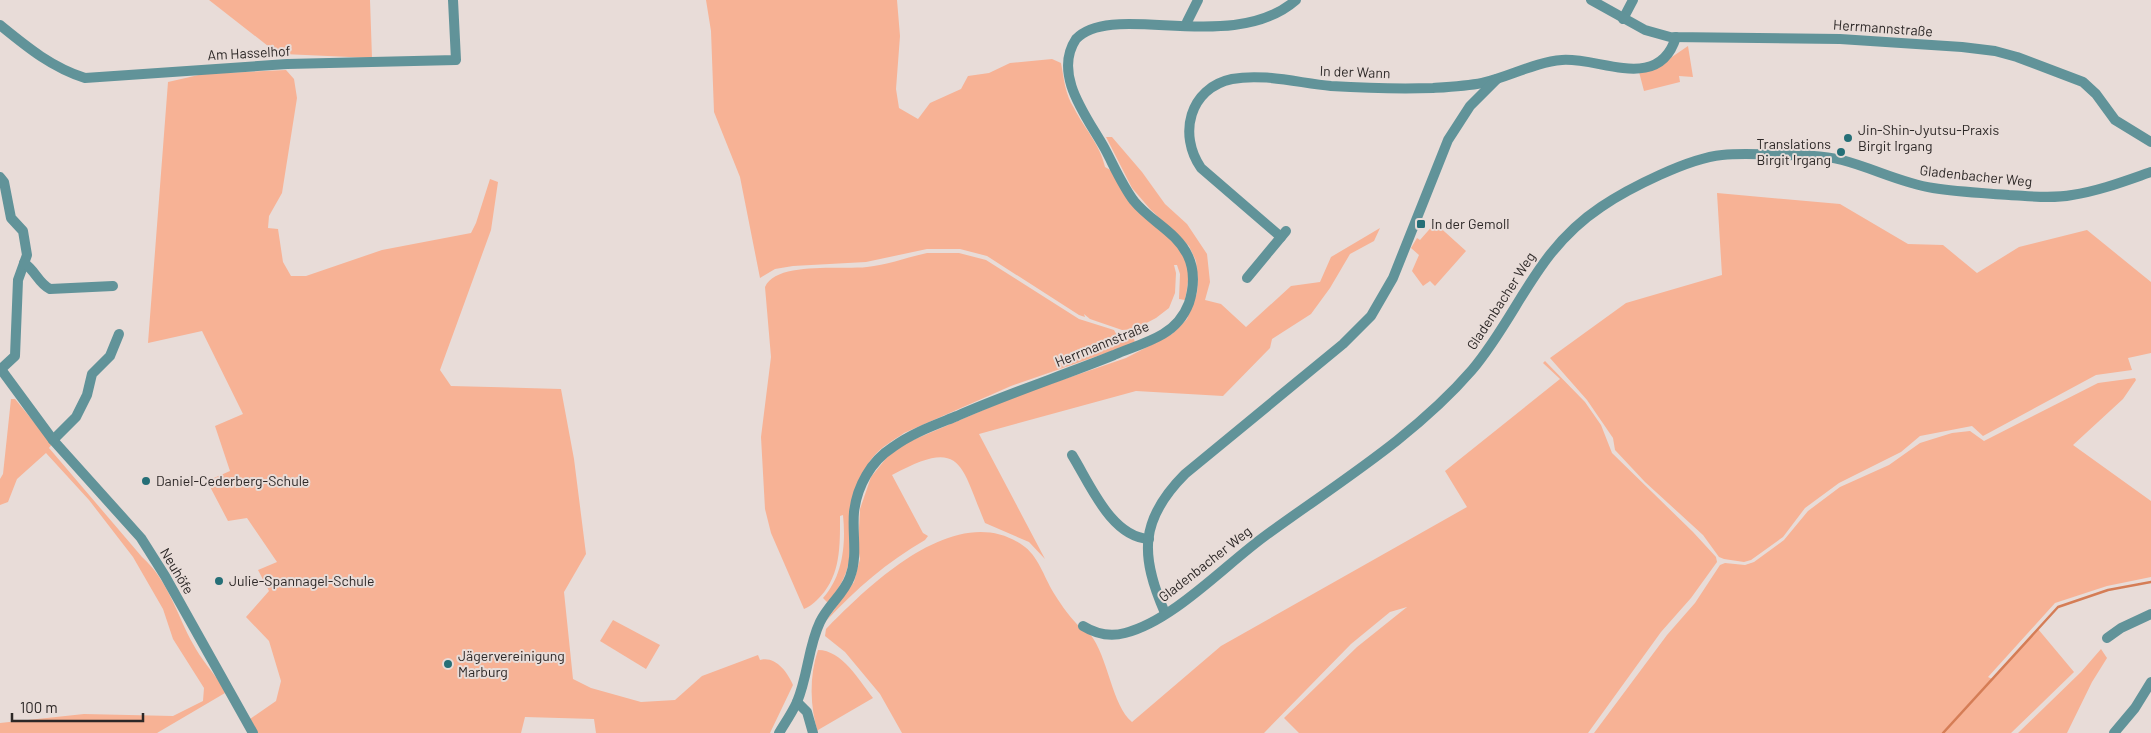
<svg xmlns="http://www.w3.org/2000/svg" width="2151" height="733" font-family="Barlow,sans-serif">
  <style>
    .green { fill: #f7b295 }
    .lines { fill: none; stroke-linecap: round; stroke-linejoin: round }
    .stream { stroke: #d57d56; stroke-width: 2.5 }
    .minor { stroke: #619399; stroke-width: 10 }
    .tertiary { stroke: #619399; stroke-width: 10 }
    .poi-dot { fill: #256f77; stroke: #e8dcd8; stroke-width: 2 }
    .labels { text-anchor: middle; stroke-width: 4; stroke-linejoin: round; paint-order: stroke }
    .street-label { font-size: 14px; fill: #2d2827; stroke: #e8dcd8 }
    .poi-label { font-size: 14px; fill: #2d2827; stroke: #e8dcd8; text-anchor: start }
  </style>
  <rect width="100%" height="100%" fill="#e8dcd8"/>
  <!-- green -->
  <g class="green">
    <path d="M 209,0 L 370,0 L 372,58 L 283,54 L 269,51 L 268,46 Z"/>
    <path d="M 706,0 L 897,0 L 900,36 L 896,89 L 899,108 L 918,119 L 930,103 L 961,89 L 968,76 L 989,73 L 1010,63 L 1052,59 L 1061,63 C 1064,79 1065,94 1074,108 C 1084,128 1100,144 1105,167 L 1114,172 C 1134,195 1180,239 1187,265 C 1190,276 1187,289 1185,300 L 1179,299 L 1180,274 L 1177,265 L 1174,265 L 1176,273 L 1175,293 L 1169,308 L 1156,318 L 1135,329 L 1122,330 L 1090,319 L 1084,314 L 1085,317 L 1079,315 L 987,256 L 960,249 L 927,249 L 866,262 L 793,266 L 775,269 L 760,278 L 740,177 L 714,112 L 711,31 Z"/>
    <path d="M 1688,46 L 1693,77 L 1679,76 L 1680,82 L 1644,91 L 1639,72 L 1666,61 Z"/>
    <path d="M 286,70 L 294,79 L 297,98 L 282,193 L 269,216 L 268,228 L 278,229 L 283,262 L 291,276 L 306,276 L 382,250 L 471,233 L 476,223 L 490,179 L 498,182 L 491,230 L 440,370 L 451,386 L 561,389 L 574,459 L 586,554 L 564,592 L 573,679 L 591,688 L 641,702 L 675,700 L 702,676 L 758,655 L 760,660 C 775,656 787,671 793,685 L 770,733 L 596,733 L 594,719 L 525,717 L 521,733 L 258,733 L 250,719 L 276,701 L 281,681 L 269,641 L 246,617 L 269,591 L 258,570 L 277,562 L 247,518 L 228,521 L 207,481 L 230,471 L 215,426 L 243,414 L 202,331 L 148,343 L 168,82 L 203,74 Z"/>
    <path d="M 1106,137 L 1112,137 L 1142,172 L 1165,204 L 1187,224 L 1207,254 L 1210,282 L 1205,300 L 1221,304 L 1246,327 L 1291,286 L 1320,282 L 1331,257 L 1380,228 L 1374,241 L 1350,254 L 1330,288 L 1311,314 L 1272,339 L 1270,348 L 1223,396 L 1136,391 L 979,434 L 1045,559 L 1029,542 L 985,523 C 960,463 962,437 892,475 L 923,533 L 928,536 L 925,540 C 887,562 856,589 826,621 L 854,582 L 860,559 L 858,547 L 860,509 L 871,477 L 888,456 L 906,443 L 1021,394 L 1126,358 L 1172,334 L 1187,319 L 1197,293 L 1198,281 L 1196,261 L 1189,246 L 1150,209 L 1132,188 Z"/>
    <path d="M 1717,193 L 1840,204 L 1908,244 L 1943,245 L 1977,273 L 2019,247 L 2087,230 L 2151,282 L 2151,353 L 2128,358 L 2132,370 L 2096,375 L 1983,436 L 1972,426 L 1920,436 L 1901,452 L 1839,483 L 1805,508 L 1783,537 L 1751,560 L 1744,562 L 1724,559 L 1719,557 L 1703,535 L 1645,482 L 1615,450 L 1613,438 L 1587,400 L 1550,358 L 1626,303 L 1722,275 Z"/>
    <path d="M 1435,223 L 1466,251 L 1435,286 L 1430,281 L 1423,286 L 1412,271 L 1419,255 L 1411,248 L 1417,238 L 1420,240 Z"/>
    <path d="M 927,253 L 959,253 L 986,260 L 1079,319 L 1114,330 L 1119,339 L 1133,335 L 1135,343 L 1011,386 L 904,433 C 894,440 881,447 873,457 C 855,479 851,532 849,561 C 846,578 838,589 828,603 L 823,598 C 843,576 846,544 843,515 L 840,516 C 840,547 841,577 817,600 C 813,604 809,607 804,609 L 771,533 L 765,509 L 761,437 L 771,357 L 765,287 C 776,261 842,270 867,267 C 887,265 908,257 927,253 Z"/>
    <path d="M 1545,361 L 1585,402 L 1601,425 L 1612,453 L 1693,532 L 1716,557 L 1717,562 L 1691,598 L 1661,632 L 1588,733 L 1299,733 L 1284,718 L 1357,647 L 1407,607 L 1390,612 L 1351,644 L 1264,733 L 902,733 L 880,694 L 845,652 L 825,636 L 826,629 C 870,584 959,497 1025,547 C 1040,559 1045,580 1055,595 C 1062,606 1071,619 1081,628 C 1083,630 1088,632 1090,634 C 1108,656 1112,706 1132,722 L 1221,646 L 1467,507 L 1445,471 L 1560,379 L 1543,363 Z"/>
    <path d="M 2135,378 L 2136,380 L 2123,399 L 2073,445 L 2151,501 L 2151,577 L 2107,586 L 2055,603 L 1988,677 L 1992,679 L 2038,629 L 2074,672 L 2011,733 L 1594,733 L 1667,635 L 1695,603 L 1720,565 L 1725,563 L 1745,565 L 1754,562 L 1784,540 L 1808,511 L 1840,487 L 1889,465 L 1920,443 L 1952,433 L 1970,431 L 1984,441 L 2098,383 Z"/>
    <path d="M 11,399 L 15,399 L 52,444 L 49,448 L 142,557 C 168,580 177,615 193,644 C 201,659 213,672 222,686 L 225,693 L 157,733 L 0,733 L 0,723 L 84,714 L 173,716 L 203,701 L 204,688 L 173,639 L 163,609 L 133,557 L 89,500 L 46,453 L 17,479 L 8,502 L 0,505 L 0,479 L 3,474 Z"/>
    <path d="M 613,620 L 660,645 L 646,669 L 600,641 Z"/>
    <path d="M 2101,649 L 2107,658 L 2092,682 L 2067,733 L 2018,733 L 2081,672 Z"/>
    <path d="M 818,650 C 842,650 859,680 873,698 L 818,730 L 818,733 C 810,707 809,676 818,650 Z"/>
  </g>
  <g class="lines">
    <!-- stream -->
    <path class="stream" d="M 1943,733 L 2058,607 L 2108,590 L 2151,582"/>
    <!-- minor -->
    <g class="minor">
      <path d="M 1623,19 L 1633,0"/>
      <path d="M 1187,22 L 1198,0"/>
      <path d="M 0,25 C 27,47 51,67 85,78 L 287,64 L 456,60 L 453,0"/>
      <path d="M 0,177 L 4,182 L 11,218 L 23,231 L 27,255 L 18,280 L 15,356 L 1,369"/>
      <path d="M 1281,237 L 1201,168 C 1178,135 1189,88 1232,79 C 1264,73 1299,83 1331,86 C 1364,88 1399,89 1433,88 C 1449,87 1467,86 1482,83 C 1509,77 1535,62 1562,60 C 1600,57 1659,93 1676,37"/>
      <path d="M 24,263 C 36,271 38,283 50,289 L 113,286"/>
      <path d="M 1247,278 L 1286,231"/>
      <path d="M 53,440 L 76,417 L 87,395 L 92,374 L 110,356 L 119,334"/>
      <path d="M 1072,455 C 1090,484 1111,537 1149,539"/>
      <path d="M 1165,613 C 1140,556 1139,520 1185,474 L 1343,344 L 1371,316 L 1393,278 L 1448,140 L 1470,106 L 1497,79"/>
      <path d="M 1083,626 C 1096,634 1110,637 1125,633 C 1173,621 1225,565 1265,536 C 1336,484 1414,437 1472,370 C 1519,314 1535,251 1601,207 C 1629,188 1689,158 1722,155 C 1741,153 1760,154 1779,155 C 1800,155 1822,155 1842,160 C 1873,168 1901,183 1933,188 C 1958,192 1983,193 2009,195 C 2029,196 2051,199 2072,195 C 2099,191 2125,181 2151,172"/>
      <path d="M 2107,638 L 2121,628 L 2151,614"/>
      <path d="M 2114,733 L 2135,708 L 2151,682"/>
    </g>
    <!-- tertiary -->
    <g class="tertiary">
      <path d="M 1591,0 L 1645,30 L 1670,37 L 1840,39 L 1962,47 L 1995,51 L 2017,57 L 2083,82 L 2096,94 L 2115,120 L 2151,142"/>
      <path d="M 0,368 L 53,440 L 141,538 L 165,576 L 253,733"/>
      <path d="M 797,702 L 807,712 L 813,733"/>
      <path d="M 779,733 C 785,723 792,713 797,702 C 808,676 808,647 820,622 C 828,605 844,594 850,577 C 858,556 852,534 854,512 C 857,486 871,461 893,447 C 912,433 935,425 957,416 C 1009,393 1062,376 1114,355 C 1130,348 1148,343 1163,334 C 1175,327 1184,316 1189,303 C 1194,287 1195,271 1188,256 C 1177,232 1150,221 1134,201 C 1122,185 1114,166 1105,149 C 1088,118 1052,75 1076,39 C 1113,0 1232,56 1296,0"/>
    </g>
  </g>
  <!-- markers -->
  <g class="poi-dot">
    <circle cx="1848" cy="138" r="5"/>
    <circle cx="1841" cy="152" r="5"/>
    <rect x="1416" y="219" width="10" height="10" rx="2.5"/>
    <circle cx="146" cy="481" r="5"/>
    <circle cx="219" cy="581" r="5"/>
    <circle cx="448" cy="664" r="5"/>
  </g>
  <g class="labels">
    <!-- street labels -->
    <g class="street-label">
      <text transform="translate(1883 28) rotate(4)" y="5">Herrmannstraße</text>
      <text transform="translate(249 53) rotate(-3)" y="5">Am Hasselhof</text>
      <text transform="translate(1355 72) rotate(2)" y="5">In der Wann</text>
      <text transform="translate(1976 176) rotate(6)" y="5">Gladenbacher Weg</text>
      <text transform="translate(1501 301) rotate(-57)" y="5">Gladenbacher Weg</text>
      <text transform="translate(1102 344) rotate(-22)" y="5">Herrmannstraße</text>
      <text transform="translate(1205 564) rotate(-38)" y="5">Gladenbacher Weg</text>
      <text transform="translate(177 571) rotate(59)" y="5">Neuhöfe</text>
    </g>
    <!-- poi labels -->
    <g class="poi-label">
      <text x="1858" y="135">Jin-Shin-Jyutsu-Praxis<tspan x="1858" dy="16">Birgit Irgang</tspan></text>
      <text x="1831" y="149" text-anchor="end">Translations<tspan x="1831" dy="16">Birgit Irgang</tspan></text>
      <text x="1431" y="229">In der Gemoll</text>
      <text x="156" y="486">Daniel-Cederberg-Schule</text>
      <text x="229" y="586">Julie-Spannagel-Schule</text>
      <text x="458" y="661">Jägervereinigung<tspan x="458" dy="16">Marburg</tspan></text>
    </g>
  </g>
  <!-- scale -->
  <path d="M12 713v8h131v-8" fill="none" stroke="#2d2827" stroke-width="2.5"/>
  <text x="20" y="713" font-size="15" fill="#2d2827" stroke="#e8dcd8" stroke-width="4" paint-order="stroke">100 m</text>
</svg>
